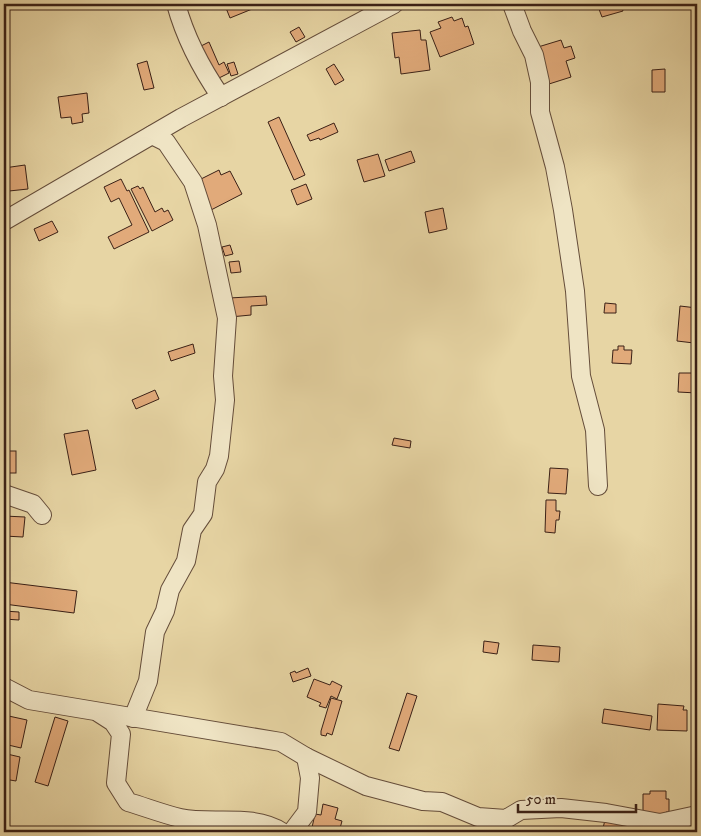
<svg xmlns="http://www.w3.org/2000/svg" width="701" height="836" font-family="'IM FELL DW Pica',serif">
  <style>
    .building { fill: #e1aa7a; stroke: #3a2016 }
    .lines { fill: none; stroke-linecap: round; stroke-linejoin: round }
    .street-casing { stroke: #654d3a; stroke-width: 20 }
    .street { stroke: #efe4c4; stroke-width: 18 }
  </style>
  <rect width="100%" height="100%" fill="#e7d5a4"/>
  <filter id="stains"><feTurbulence type="fractalNoise" baseFrequency=".004" numOctaves="4"/><feColorMatrix values="0 0 0 0 .2 0 0 0 0 .09 0 0 0 0 .02 0 0 0 .5 -.17"/></filter>
  <radialGradient id="worn" r=".72"><stop offset=".6" stop-color="#630" stop-opacity="0"/><stop offset="1" stop-color="#630" stop-opacity=".3"/></radialGradient>
  <!-- building -->
  <g class="building">
    <path d="M 230,4 L 261,4 L 262,5 L 230,18 L 226,8 L 231,6 Z"/>
    <path d="M 597,4 L 621,4 L 623,11 L 602,17 Z"/>
    <path d="M 452,17 L 454,21 L 462,18 L 465,27 L 468,26 L 474,44 L 440,57 L 430,32 L 441,28 L 438,22 Z"/>
    <path d="M 299,27 L 305,37 L 296,42 L 290,32 Z"/>
    <path d="M 420,30 L 421,40 L 426,40 L 430,70 L 401,74 L 399,57 L 395,58 L 392,33 Z"/>
    <path d="M 561,40 L 564,48 L 571,46 L 575,58 L 566,61 L 571,77 L 549,84 L 538,47 Z"/>
    <path d="M 209,42 L 219,65 L 224,62 L 229,73 L 215,80 L 199,47 Z"/>
    <path d="M 147,61 L 154,88 L 144,90 L 137,64 Z"/>
    <path d="M 234,62 L 238,74 L 231,76 L 227,64 Z"/>
    <path d="M 334,64 L 344,80 L 335,85 L 326,69 Z"/>
    <path d="M 665,69 L 665,92 L 652,92 L 652,70 Z"/>
    <path d="M 87,93 L 89,113 L 82,114 L 83,122 L 72,124 L 71,117 L 61,118 L 58,97 Z"/>
    <rect x="692" y="94" width="5" height="26"/>
    <path d="M 4,99 L 8,99 L 9,110 L 6,110 L 7,127 L 4,127 Z"/>
    <path d="M 279,117 L 305,175 L 294,180 L 268,122 Z"/>
    <path d="M 334,123 L 338,132 L 320,140 L 319,138 L 310,141 L 307,135 Z"/>
    <path d="M 411,151 L 415,162 L 389,171 L 385,160 Z"/>
    <path d="M 378,154 L 385,176 L 364,182 L 357,160 Z"/>
    <path d="M 25,165 L 28,189 L 9,191 L 8,184 L 4,185 L 4,168 Z"/>
    <path d="M 219,170 L 221,175 L 230,171 L 242,194 L 211,210 L 199,184 L 201,179 Z"/>
    <path d="M 121,179 L 127,191 L 129,190 L 149,232 L 114,249 L 108,237 L 132,225 L 119,198 L 111,202 L 104,187 Z"/>
    <path d="M 306,184 L 312,199 L 297,205 L 291,190 Z"/>
    <path d="M 138,186 L 140,189 L 143,187 L 155,212 L 162,208 L 164,212 L 168,210 L 173,220 L 152,231 L 131,189 Z"/>
    <path d="M 443,208 L 447,229 L 429,233 L 425,212 Z"/>
    <path d="M 52,221 L 58,232 L 39,241 L 34,229 Z"/>
    <path d="M 230,245 L 233,254 L 225,256 L 222,247 Z"/>
    <path d="M 239,261 L 241,272 L 231,273 L 229,262 Z"/>
    <path d="M 266,296 L 267,305 L 251,306 L 251,315 L 230,317 L 229,298 Z"/>
    <path d="M 605,303 L 616,304 L 616,313 L 604,313 Z"/>
    <path d="M 680,306 L 697,308 L 694,343 L 677,341 Z"/>
    <path d="M 193,344 L 195,353 L 171,361 L 168,352 Z"/>
    <path d="M 618,346 L 624,346 L 624,350 L 632,350 L 631,364 L 612,363 L 613,350 L 618,350 Z"/>
    <path d="M 679,373 L 697,373 L 697,393 L 678,392 Z"/>
    <path d="M 155,390 L 159,399 L 136,409 L 132,400 Z"/>
    <path d="M 88,430 L 96,470 L 72,475 L 64,434 Z"/>
    <path d="M 394,438 L 411,441 L 410,448 L 392,445 Z"/>
    <rect x="4" y="451" width="12" height="22"/>
    <path d="M 550,468 L 568,469 L 566,494 L 548,493 Z"/>
    <path d="M 546,500 L 556,500 L 556,511 L 560,511 L 559,520 L 556,520 L 555,533 L 545,532 Z"/>
    <path d="M 4,516 L 25,517 L 23,537 L 4,536 Z"/>
    <path d="M 4,582 L 77,591 L 74,613 L 4,604 Z"/>
    <path d="M 4,611 L 19,612 L 19,620 L 4,619 Z"/>
    <path d="M 484,641 L 499,643 L 497,654 L 483,652 Z"/>
    <path d="M 533,645 L 560,647 L 559,662 L 532,660 Z"/>
    <path d="M 308,668 L 311,676 L 293,682 L 290,673 L 295,671 L 296,673 Z"/>
    <path d="M 314,679 L 330,685 L 332,681 L 342,686 L 337,699 L 331,696 L 326,708 L 319,706 L 321,703 L 307,697 Z"/>
    <path d="M 407,693 L 417,696 L 399,751 L 389,748 Z"/>
    <path d="M 331,698 L 342,701 L 332,735 L 327,733 L 326,736 L 321,735 L 321,731 Z"/>
    <path d="M 658,704 L 684,706 L 683,710 L 687,710 L 687,731 L 657,730 Z"/>
    <path d="M 604,709 L 652,716 L 650,730 L 602,723 Z"/>
    <path d="M 4,715 L 27,720 L 21,748 L 4,744 Z"/>
    <path d="M 55,717 L 68,721 L 48,786 L 35,782 Z"/>
    <path d="M 7,754 L 20,757 L 16,781 L 4,779 L 4,765 Z"/>
    <path d="M 650,791 L 666,791 L 666,799 L 669,799 L 669,812 L 666,812 L 666,818 L 643,818 L 643,794 L 650,794 Z"/>
    <path d="M 323,804 L 338,808 L 335,819 L 342,821 L 339,832 L 311,832 L 315,814 L 321,815 Z"/>
    <path d="M 605,820 L 629,826 L 627,832 L 602,832 Z"/>
    <path d="M 57,827 L 69,832 L 44,832 L 47,830 Z"/>
  </g>
  <g class="lines">
    <!-- street casing -->
    <g class="street-casing">
      <g id="street">
        <path d="M 176,4 C 185,37 201,68 221,97"/>
        <path d="M 512,4 L 522,31 L 534,55 L 540,82 L 540,112 L 555,167 L 563,210 L 575,291 L 581,376 L 595,430 L 598,486"/>
        <path d="M 4,221 L 181,118 L 394,4"/>
        <path d="M 4,494 L 33,504 L 42,515"/>
        <path d="M 4,687 L 29,700 L 281,742 L 306,757 L 366,786 L 423,801 L 442,802 L 478,817 L 506,819 L 521,810 L 561,808 L 606,813 L 660,823 L 697,815"/>
        <path d="M 99,713 L 113,722 L 121,734 L 116,783 L 128,802 C 145,807 163,814 180,818 C 212,825 253,813 282,832"/>
        <path d="M 133,718 L 148,681 L 155,632 L 165,611 L 170,590 L 186,561 L 192,530 L 203,514 L 207,482 L 215,469 L 219,456 L 225,400 L 223,376 L 227,318 L 207,225 L 193,182 L 166,142 L 152,135"/>
        <path d="M 292,832 L 307,812 L 310,778 L 306,757"/>
      </g>
    </g>
    <!-- street -->
    <use href="#street" class="street"/>
  </g>
  <!-- margin -->
  <rect width="701" height="836" fill="none" stroke="#e7d5a4" stroke-width="20"/>
  <rect x="5" y="5" width="691" height="826" fill="none" stroke="#3a2016" stroke-width="2.5"/>
  <rect x="10" y="10" width="681" height="816" fill="none" stroke="#3a2016"/>
  <!-- scale -->
  <path d="M518 804v8h118v-8" fill="none" stroke="#3a2016" stroke-width="2.5"/>
  <text x="526" y="804" font-size="15" fill="#3a2016" stroke="#efe4c4" stroke-width="4" paint-order="stroke">50 m</text>
  <rect width="100%" height="100%" filter="url(#stains)"/>
  <rect width="100%" height="100%" fill="url(#worn)"/>
</svg>
